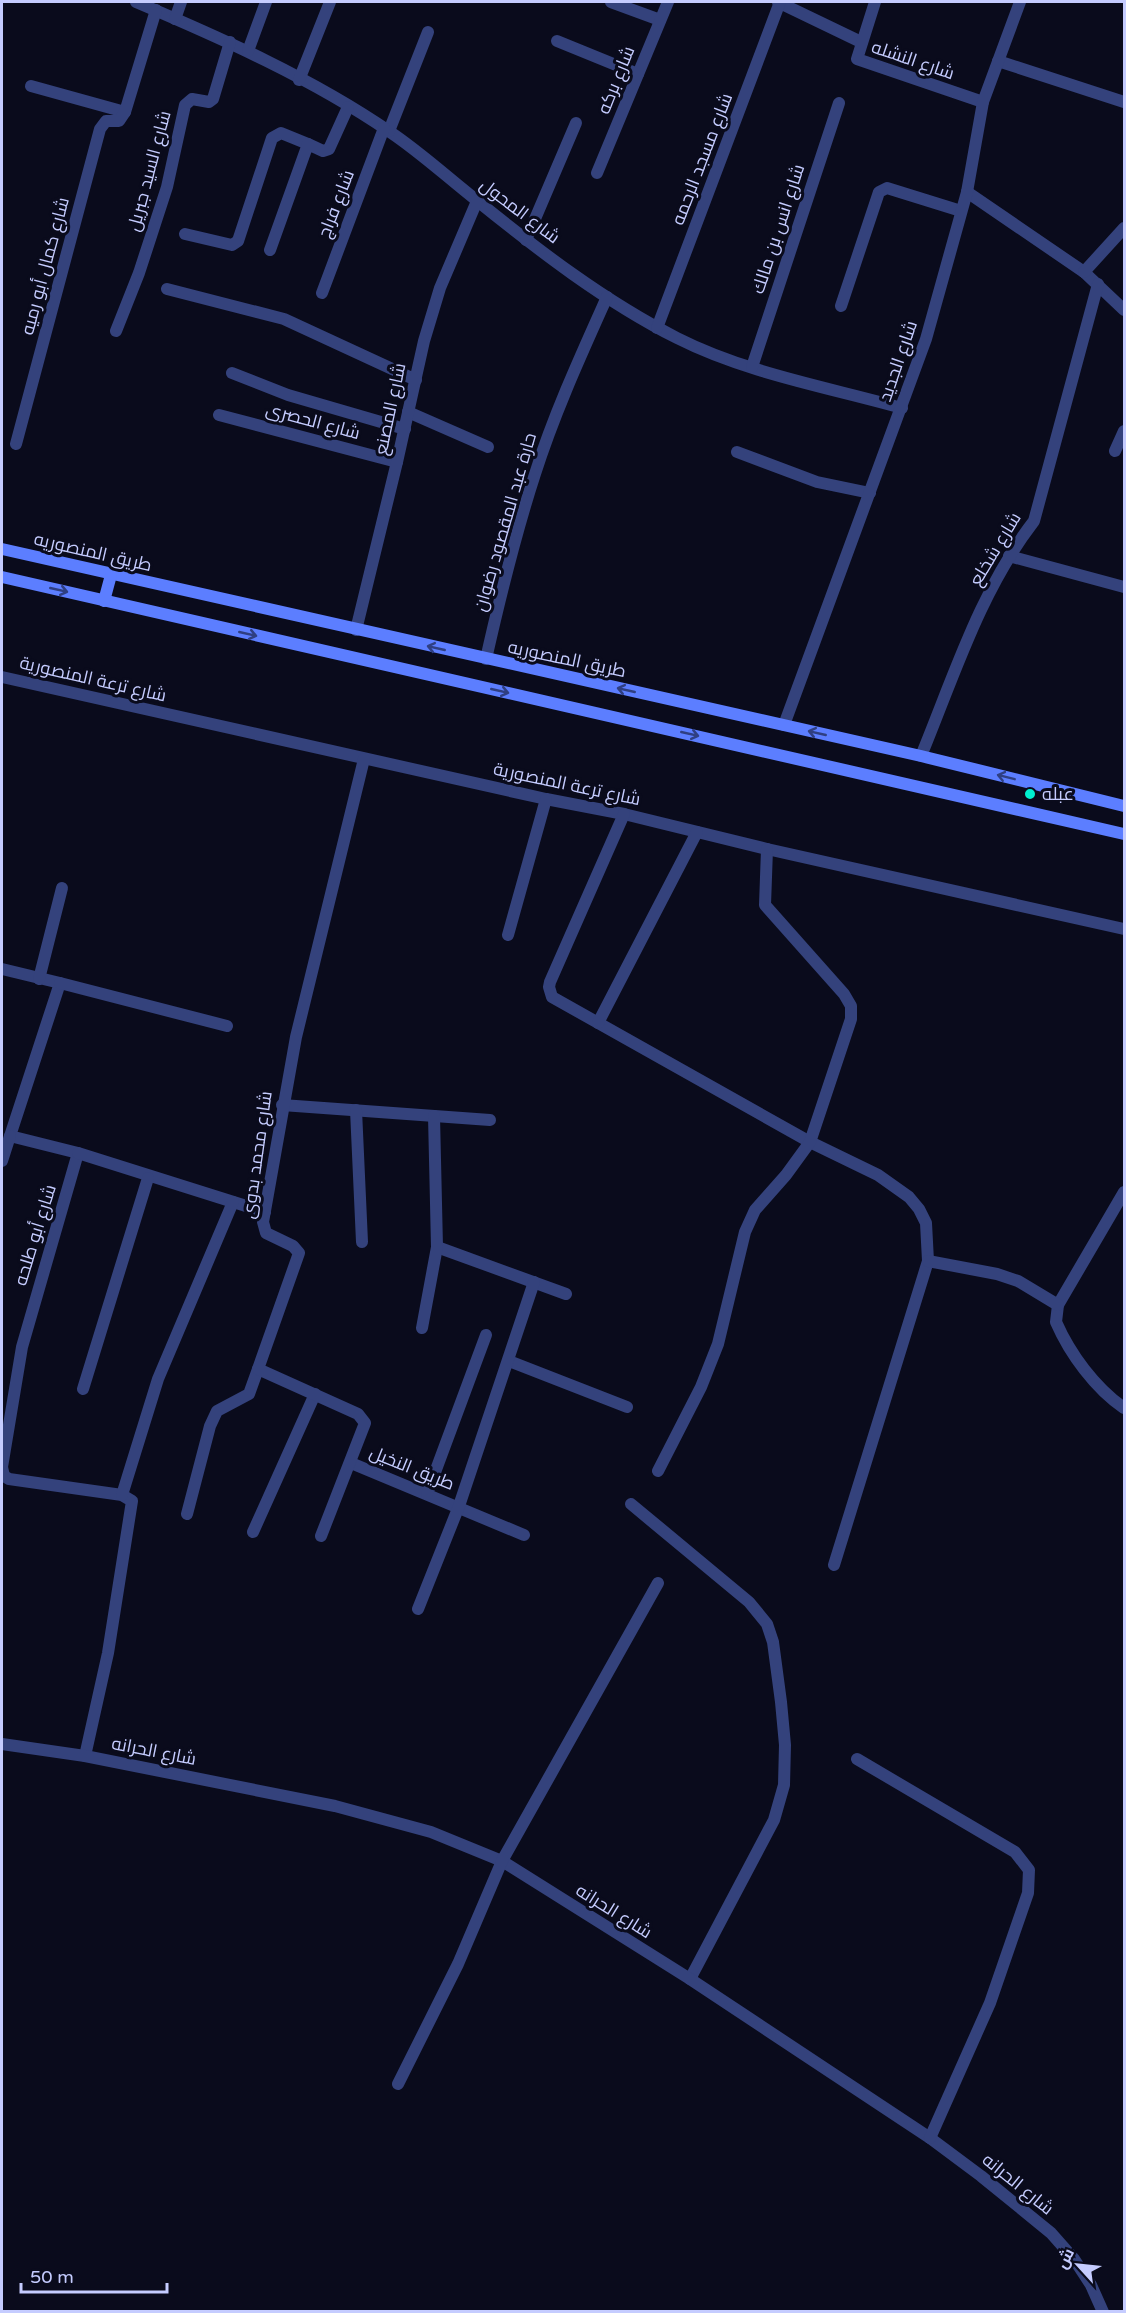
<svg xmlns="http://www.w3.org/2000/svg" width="1126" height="2313" font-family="'Varela Round',Cairo,sans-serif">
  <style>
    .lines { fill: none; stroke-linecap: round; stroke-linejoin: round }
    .minor { stroke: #34427c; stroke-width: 12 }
    .secondary { stroke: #5c7eff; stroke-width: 12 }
    .oneway { stroke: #2f3f82 }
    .poi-dot { fill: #00f0d0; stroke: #0a0b1c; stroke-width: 2 }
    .labels { text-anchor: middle; stroke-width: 6; stroke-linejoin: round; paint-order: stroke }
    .street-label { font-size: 18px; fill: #c5ccff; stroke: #0a0b1c }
    .poi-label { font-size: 18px; fill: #c5ccff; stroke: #0a0b1c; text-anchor: start }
  </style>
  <rect width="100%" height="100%" fill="#0a0b1c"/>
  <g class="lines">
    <!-- minor -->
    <g class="minor">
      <path d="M 136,2 C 221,38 313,79 390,132 C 420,152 447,177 475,199 C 538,250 604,301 677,338 C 746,373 827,387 902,408"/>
      <path d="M 611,2 L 660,20"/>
      <path d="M 778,2 L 861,42"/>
      <path d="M 875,2 L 857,59 L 983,102"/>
      <path d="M 175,19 L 181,2"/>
      <path d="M 557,41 L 638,74"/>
      <path d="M 248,51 L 266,2"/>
      <path d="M 998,61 L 1124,102"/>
      <path d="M 299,80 L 330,2"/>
      <path d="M 31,86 L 125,112"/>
      <path d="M 389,131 L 428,32"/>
      <path d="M 597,173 L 668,2"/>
      <path d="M 967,192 L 1084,272 L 1124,310"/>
      <path d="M 185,234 L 232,245 L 238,241 L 272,138 L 281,133 L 308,144"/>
      <path d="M 526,240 L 576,123"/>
      <path d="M 270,250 L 308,144 L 323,151 L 329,149 L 348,107"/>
      <path d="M 1084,272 L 1124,228"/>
      <path d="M 167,289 L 284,319 L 416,380"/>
      <path d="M 322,293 L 384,128"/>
      <path d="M 841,306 L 879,192 L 887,188 L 961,211"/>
      <path d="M 657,328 L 780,2"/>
      <path d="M 116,331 L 139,273 L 167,187 L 185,105 L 192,99 L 209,102 L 213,99 L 230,42"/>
      <path d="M 752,367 L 839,103"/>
      <path d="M 232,373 L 288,395 L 405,429"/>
      <path d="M 408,412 L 488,447"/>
      <path d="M 219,415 L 397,462"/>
      <path d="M 16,444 L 100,129 L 106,121 L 119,121 L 125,112 L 156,10"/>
      <path d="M 1115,451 L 1124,431"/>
      <path d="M 737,452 L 817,482 L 870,493"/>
      <path d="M 1009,556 L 1124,587"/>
      <path d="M 356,630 L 397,462 L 424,341 L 440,288 L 477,201"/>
      <path d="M 486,659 C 500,597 515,535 535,474 C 554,414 581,355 607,297"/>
      <path d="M 2,677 L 546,799 L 624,814 L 767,849 L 1124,929"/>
      <path d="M 784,725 L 926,339 L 967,192 L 983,102 L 1020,2"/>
      <path d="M 921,756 C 954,676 980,591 1034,521 L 1098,284"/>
      <path d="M 624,814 L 550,982 L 549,987 L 552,997 L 810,1142 L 878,1175 L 909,1197 L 919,1209 L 926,1223 L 928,1261 L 834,1565"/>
      <path d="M 508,935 L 546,799"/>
      <path d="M 2,969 L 60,983 L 10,1136 L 78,1153 L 22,1347 L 2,1467 L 4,1476 L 9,1479 L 122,1495 L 132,1501 L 108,1653 L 85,1756"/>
      <path d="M 39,979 L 62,888"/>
      <path d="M 60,983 L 227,1026"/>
      <path d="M 598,1023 L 697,832"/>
      <path d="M 282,1105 L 490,1120"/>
      <path d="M 356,1110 L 362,1242"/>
      <path d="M 78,1153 L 265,1212"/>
      <path d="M 2,1161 L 10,1136"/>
      <path d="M 1124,1192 L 1058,1305 L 1056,1322 C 1070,1354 1095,1388 1124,1408"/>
      <path d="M 437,1247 L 566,1294"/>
      <path d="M 928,1261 L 997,1274 L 1018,1281 L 1058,1305"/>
      <path d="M 422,1328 L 437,1247 L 434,1116"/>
      <path d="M 509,1361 L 627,1407"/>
      <path d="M 83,1389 L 148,1178"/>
      <path d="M 351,1463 L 524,1535"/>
      <path d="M 658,1471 L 701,1387 L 718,1344 L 745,1232 L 755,1210 L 786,1175 L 810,1142 L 851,1019 L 851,1006 L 844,994 L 765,905 L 767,849"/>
      <path d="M 427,1494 L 486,1335"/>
      <path d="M 122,1495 L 158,1379 L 233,1202"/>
      <path d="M 631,1504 L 749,1602 L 767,1624 L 773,1642 L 781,1702 L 785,1745 L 784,1785 L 774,1820 L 690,1979"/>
      <path d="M 187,1514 L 210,1426 L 217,1411 L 249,1394 L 258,1369"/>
      <path d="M 253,1532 L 315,1394"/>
      <path d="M 321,1536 L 365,1423 L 358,1414 L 258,1369 L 299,1253 L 293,1246 L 266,1233 L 263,1222 L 296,1037 L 364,759"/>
      <path d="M 418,1609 L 459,1506 L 534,1282"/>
      <path d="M 2,1744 L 85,1756 L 335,1806 L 431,1832 L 502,1861 L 690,1979 L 930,2138 L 981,2176 L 1051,2233 L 1074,2259 L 1091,2285 L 1103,2312"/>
      <path d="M 857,1759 L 1015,1852 L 1029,1870 L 1028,1893 L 990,2003 L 930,2138"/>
      <path d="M 398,2084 L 458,1964 L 502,1861 L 658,1583"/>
    </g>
    <!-- secondary -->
    <g class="secondary">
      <path d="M 2,549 L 921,756 L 1124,806"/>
      <path d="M 2,577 L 1124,834"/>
      <path d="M 104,601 L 111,575"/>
    </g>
  </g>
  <!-- one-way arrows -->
  <defs><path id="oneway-shaft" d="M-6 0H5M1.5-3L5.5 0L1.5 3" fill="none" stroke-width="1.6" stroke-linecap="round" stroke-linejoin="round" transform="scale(1.5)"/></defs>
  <g class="oneway">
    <use href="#oneway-shaft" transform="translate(59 590) rotate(13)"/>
    <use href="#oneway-shaft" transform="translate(248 634) rotate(13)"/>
    <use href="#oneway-shaft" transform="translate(436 648) rotate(-167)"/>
    <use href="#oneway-shaft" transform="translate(626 690) rotate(-167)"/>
    <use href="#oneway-shaft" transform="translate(500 691) rotate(13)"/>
    <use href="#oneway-shaft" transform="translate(817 733) rotate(-167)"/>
    <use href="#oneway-shaft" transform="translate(690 734) rotate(13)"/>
    <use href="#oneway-shaft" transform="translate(1006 777) rotate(-166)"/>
  </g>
  <!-- markers -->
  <circle class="poi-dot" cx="1030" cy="794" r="6"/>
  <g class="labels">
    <!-- street labels -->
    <g class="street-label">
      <text transform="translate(913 60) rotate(19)" y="6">شارع النشله</text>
      <text transform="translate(616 80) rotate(-68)" y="6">شارع بركه</text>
      <text transform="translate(702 159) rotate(-69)" y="6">شارع مسجد الرحمه</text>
      <text transform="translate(149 171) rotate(-75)" y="6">شارع السيد جبريل</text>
      <text transform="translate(336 204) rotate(-69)" y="6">شارع فراج</text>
      <text transform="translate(520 211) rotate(37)" y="6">شارع المحول</text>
      <text transform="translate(778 229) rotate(-72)" y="6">شارع انس بن مالك</text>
      <text transform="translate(45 266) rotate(-75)" y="6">شارع كمال أبو رميه</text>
      <text transform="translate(898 361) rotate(-71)" y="6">شارع الجديد</text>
      <text transform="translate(390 409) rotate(-78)" y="6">شارع المصنع</text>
      <text transform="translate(313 421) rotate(15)" y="6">شارع الحصرى</text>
      <text transform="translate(505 522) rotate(-74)" y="6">حارة عبد المقصود رضوان</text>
      <text transform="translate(995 549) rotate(-59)" y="6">شارع شخلع</text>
      <text transform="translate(93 552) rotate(13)" y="6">طريق المنصوريه</text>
      <text transform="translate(567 659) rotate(12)" y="6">طريق المنصوريه</text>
      <text transform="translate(93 679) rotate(13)" y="6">شارع ترعة المنصورية</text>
      <text transform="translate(567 784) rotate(12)" y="6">شارع ترعة المنصورية</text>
      <text transform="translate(257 1155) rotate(-82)" y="6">شارع محمد بدوى</text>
      <text transform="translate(35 1235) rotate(-73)" y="6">شارع أبو طلحه</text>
      <text transform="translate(412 1468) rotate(22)" y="6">طريق النخيل</text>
      <text transform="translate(154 1751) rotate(11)" y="6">شارع الحرانه</text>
      <text transform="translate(614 1911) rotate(32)" y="6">شارع الحرانه</text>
      <text transform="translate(1018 2184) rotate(39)" y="6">شارع الحرانه</text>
    </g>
    <!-- poi labels -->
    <g class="poi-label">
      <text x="1042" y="800">عبله</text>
    </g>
  </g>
  <!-- border -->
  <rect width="1126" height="2313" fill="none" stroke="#c5ccff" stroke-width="6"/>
  <!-- north arrow -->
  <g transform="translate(1078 2265) rotate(297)" stroke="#0a0b1c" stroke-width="4.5" paint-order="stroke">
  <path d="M0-4.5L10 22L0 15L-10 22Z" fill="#c5ccff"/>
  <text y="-9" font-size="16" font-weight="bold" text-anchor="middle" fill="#c5ccff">ش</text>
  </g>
  <!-- scale -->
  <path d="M21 2283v9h146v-9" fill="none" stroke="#c5ccff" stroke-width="3"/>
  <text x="30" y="2283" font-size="18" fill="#c5ccff" stroke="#0a0b1c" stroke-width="4.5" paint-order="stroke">50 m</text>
</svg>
